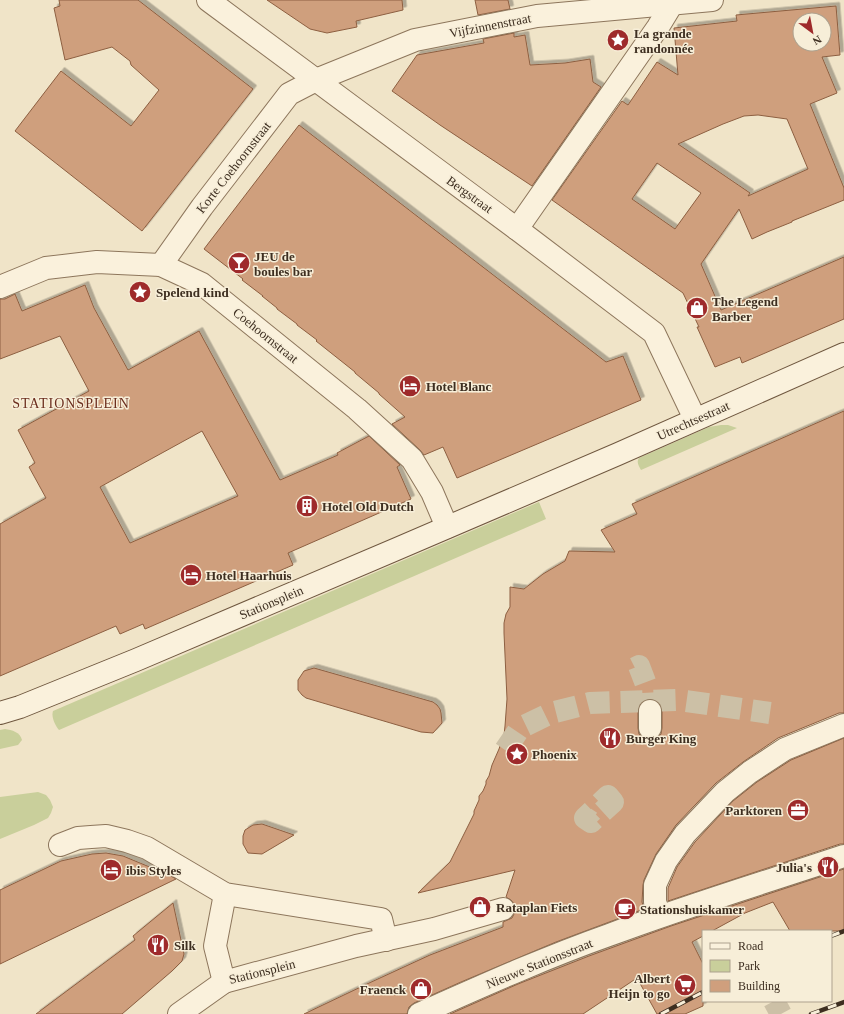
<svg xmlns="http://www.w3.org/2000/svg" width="844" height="1014" font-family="Georgia,serif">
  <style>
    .green { fill: #c9cf9b }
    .building { fill: #cf9f7d; stroke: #8d5f41; fill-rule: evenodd; filter: url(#shadow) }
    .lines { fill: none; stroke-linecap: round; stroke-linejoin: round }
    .street-tunnel { stroke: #ccc0a6; stroke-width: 22; stroke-dasharray: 22 11; stroke-linecap: butt }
    .street-casing { stroke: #8d765c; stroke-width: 24 }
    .secondary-casing { stroke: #6f573f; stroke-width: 24 }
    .street { stroke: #faf1dc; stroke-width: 22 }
    .secondary { stroke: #faf1dc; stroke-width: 22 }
    .rail-casing { stroke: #3d2e20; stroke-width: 4.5 }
    .rail { stroke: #f7eed8; stroke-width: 3; stroke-dasharray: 9; stroke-linecap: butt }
    .labels { text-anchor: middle; stroke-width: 3; stroke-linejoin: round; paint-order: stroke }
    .street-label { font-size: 13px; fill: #3d2e20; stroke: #f7eed8 }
    .poi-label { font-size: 13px; font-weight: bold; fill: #3d2e20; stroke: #f7eed8; text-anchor: start }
    .neighbourhood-label { font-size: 14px; letter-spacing: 1px; fill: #6b2e1e; stroke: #f7eed8 }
  </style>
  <defs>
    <filter id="shadow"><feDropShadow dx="3.5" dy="-3.5" stdDeviation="0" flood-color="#0004"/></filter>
  </defs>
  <rect width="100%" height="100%" fill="#f0e4c8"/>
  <!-- green -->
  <g class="green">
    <path d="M 721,425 L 728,425 L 737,428 L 641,470 C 639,466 636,462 639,458 L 709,427 Z"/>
    <path d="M 539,502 L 546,519 L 59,730 C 55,725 51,717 53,711 Z"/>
    <path d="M 5,729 C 12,730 20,732 22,740 L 18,745 L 0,749 L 0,730 Z"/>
    <path d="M 38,792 L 46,795 L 50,800 L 53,807 L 51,813 L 48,818 L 34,825 L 0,839 L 0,797 Z"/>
  </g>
  <!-- building -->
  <g class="building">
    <path d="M 59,0 L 138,0 L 253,89 L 142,231 L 15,131 L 61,71 L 131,126 L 159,90 L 131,65 L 130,61 L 112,47 L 65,60 L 54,8 L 60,6 Z"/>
    <path d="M 267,0 L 402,0 L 403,10 L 356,21 L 357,27 L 327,33 L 310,29 Z"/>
    <path d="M 475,0 L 508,0 L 510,9 L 478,15 Z"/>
    <path d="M 836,6 L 840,55 L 822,57 L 837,93 L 810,104 L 844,188 L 844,200 L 792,221 L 792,222 L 767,232 L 752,239 L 739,209 L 701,264 L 721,310 L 844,257 L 844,319 L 742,363 L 740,357 L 715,367 L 697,327 L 699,327 L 683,293 L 552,200 L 622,101 L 628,105 L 657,62 L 678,75 L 674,28 L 737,21 L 736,15 ZM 800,20 L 824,20 L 824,44 L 800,44 ZM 758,115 L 787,119 L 808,169 L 748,196 L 750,193 L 678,144 L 723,124 L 744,116 ZM 657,163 L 701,193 L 675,229 L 632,199 Z"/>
    <path d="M 514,33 L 514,37 L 525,35 L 530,65 L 565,63 L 590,59 L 593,82 L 601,87 L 532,186 L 440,125 L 392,91 L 417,55 L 484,43 L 483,39 Z"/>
    <path d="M 299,125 L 606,362 L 623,356 L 641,400 L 457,478 L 443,447 L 424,455 L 420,450 L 392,424 L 405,417 L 379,394 L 379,393 L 355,373 L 355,372 L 316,341 L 317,340 L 297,325 L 297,324 L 277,309 L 277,308 L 262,296 L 263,296 L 242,280 L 243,279 L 204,249 Z"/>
    <path d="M 85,285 L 94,308 L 128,370 L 199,331 L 280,480 L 338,455 L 337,453 L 369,436 L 400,465 L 397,467 L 411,499 L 288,553 L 293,565 L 145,629 L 143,624 L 120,634 L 116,626 L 0,676 L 0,524 L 46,498 L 29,467 L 35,463 L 18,430 L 89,391 L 60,336 L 0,359 L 0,299 L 5,299 L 15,294 L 22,311 ZM 202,431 L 238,496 L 130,543 L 100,487 Z"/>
    <path d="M 844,411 L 844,713 L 839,713 L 778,738 L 743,762 L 716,783 L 676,825 L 656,854 L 644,880 L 643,885 L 642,902 L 644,909 L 556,942 L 461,982 L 414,1003 L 409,1007 L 407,1014 L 304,1014 L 367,984 L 430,955 L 503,927 L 503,922 L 512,918 L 515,912 L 515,905 L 511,900 L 506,897 L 515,870 L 418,893 L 450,862 L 474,814 L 474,811 L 479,800 L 479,796 L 483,791 L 486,784 L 486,781 L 489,776 L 492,765 L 499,749 L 504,735 L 505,726 L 507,699 L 504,633 L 504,623 L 506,614 L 510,607 L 510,587 L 524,589 L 543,574 L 565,561 L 569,551 L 615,552 L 601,530 L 637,514 L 632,504 ZM 650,699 L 657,700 L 661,705 L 662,711 L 662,728 L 661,734 L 657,739 L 650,740 L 643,739 L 639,734 L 638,728 L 638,711 L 639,705 L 643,700 Z"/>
    <path d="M 314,668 L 433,702 L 437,705 L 440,709 L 441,713 L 442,723 L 433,733 L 421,732 L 306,698 L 302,695 L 298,690 L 298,680 L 304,671 Z"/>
    <path d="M 844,738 L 844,844 L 840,844 L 668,901 L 668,888 L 677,867 L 695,842 L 733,801 L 757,782 L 791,760 Z"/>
    <path d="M 262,824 L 294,835 L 262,854 L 248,853 L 243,844 L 243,836 L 245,830 L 253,825 Z"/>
    <path d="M 106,853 L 123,856 L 169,875 L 176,879 L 0,964 L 0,890 L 61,861 L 92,854 Z"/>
    <path d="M 844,869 L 844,931 L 790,931 L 773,902 L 745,913 L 712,931 L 703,931 L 703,936 L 692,942 L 703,964 L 703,1006 L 685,1014 L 657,1014 L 637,978 L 583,1014 L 450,1014 L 518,984 L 589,956 L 671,926 Z"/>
    <path d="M 173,903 L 184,954 L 182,961 L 172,971 L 122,1014 L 36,1014 L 135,940 L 133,936 Z"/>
  </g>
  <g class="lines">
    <!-- street-tunnel -->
    <g class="street-tunnel">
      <path d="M 635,668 L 639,666 L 649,692 L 650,711"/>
      <path d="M 505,750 L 520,728 L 551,713 L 590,703 L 679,700 L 770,713"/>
      <path d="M 608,796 L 613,802 L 591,822 L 585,818 Z"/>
      <path d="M 737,930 L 737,931"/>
      <path d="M 774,1001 L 781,1014"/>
    </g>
    <!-- street casing -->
    <g class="street-casing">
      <g id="street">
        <path d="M 208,0 L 517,229 L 654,333 L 695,419"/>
        <path d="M 517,229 L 658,27 L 672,4"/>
        <path d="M 161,265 L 202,207 L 289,94 L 316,80 L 415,40 L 537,16 L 712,0"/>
        <path d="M 0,287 L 46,268 L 97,262 L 161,265 L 202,284 L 357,409 L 412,459 L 432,492 L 447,527"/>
        <path d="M 650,711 L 650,728"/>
        <path d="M 60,845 L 78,838 L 91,837 L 106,836 L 127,841 L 147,848 L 225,894 L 381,919 L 386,940"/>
        <path d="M 660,916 L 655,902 L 655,885 L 666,861 L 685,834 L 725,792 L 750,772 L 785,749 L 844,725"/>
        <path d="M 224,982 L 215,946 L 225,894"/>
        <path d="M 179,1014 L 224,982 L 356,946 L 434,929 L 503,909"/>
        <path d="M 419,1014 C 482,986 544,958 609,935 C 686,906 766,882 844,856"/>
      </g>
    </g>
    <!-- secondary casing -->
    <g class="secondary-casing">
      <path id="secondary" d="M 0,713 L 20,707 L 136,660 L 399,548 L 618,454 L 844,354"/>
    </g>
    <!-- street -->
    <use href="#street" class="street"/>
    <!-- secondary -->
    <use href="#secondary" class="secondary"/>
    <!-- rail casing -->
    <g class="rail-casing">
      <g id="rail">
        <path d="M 831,936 L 844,931"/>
        <path d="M 661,1014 L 703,992"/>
        <path d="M 811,1014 L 844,1002"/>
      </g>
    </g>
    <!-- rail -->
    <use href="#rail" class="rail"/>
  </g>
  <!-- icons -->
  <defs>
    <g id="sight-disc" transform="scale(1.15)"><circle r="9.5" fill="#9e2a2b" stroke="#f7eed8"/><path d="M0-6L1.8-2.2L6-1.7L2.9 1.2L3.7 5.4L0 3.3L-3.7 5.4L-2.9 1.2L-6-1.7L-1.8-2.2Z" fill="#fff"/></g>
    <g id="bar-disc" transform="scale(1.15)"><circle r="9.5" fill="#9e2a2b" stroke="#f7eed8"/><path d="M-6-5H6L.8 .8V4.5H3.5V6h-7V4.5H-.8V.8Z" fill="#fff"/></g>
    <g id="shop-disc" transform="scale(1.15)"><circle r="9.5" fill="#9e2a2b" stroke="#f7eed8"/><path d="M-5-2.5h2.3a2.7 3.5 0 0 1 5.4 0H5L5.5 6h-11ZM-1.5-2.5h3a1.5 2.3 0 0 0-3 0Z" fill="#fff"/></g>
    <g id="hotel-disc" transform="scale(1.15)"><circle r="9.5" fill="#9e2a2b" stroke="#f7eed8"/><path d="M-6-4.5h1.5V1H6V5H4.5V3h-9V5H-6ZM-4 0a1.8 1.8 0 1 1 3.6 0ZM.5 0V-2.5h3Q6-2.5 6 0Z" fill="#fff"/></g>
    <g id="building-disc" transform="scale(1.15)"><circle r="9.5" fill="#9e2a2b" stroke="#f7eed8"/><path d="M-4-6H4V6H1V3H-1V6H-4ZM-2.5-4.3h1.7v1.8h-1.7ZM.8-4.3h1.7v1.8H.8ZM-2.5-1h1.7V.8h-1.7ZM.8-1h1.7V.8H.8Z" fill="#fff"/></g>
    <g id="restaurant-disc" transform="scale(1.15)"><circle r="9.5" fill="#9e2a2b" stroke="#f7eed8"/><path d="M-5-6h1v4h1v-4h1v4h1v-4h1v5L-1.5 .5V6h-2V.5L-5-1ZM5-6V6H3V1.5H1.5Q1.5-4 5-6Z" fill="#fff"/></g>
    <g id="office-disc" transform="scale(1.15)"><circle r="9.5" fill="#9e2a2b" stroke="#f7eed8"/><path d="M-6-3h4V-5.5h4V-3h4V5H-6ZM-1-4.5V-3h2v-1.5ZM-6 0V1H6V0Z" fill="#fff"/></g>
    <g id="cafe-disc" transform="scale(1.15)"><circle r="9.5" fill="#9e2a2b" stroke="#f7eed8"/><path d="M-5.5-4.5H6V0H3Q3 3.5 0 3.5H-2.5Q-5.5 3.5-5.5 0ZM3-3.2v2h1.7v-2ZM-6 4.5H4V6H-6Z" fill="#fff"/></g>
    <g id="supermarket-disc" transform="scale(1.15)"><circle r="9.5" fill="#9e2a2b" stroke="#f7eed8"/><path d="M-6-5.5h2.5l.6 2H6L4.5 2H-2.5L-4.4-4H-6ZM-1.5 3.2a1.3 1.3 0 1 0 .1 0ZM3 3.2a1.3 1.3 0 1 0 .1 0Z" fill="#fff"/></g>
  </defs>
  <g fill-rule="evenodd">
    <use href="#sight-disc" x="618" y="40"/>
    <use href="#bar-disc" x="239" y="263"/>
    <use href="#sight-disc" x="140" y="292"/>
    <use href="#shop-disc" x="697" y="308"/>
    <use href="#hotel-disc" x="410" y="386"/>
    <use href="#building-disc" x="307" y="506"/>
    <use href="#hotel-disc" x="191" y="575"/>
    <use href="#restaurant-disc" x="610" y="738"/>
    <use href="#sight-disc" x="517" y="754"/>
    <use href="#office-disc" x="798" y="810"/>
    <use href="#restaurant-disc" x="828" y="867"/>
    <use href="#hotel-disc" x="111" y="870"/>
    <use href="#shop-disc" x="480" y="907"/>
    <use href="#cafe-disc" x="625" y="909"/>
    <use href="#restaurant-disc" x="158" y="945"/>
    <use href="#supermarket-disc" x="685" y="985"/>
    <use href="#shop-disc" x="421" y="989"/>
  </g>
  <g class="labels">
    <!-- street labels -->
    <g class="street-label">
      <text transform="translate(490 25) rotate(-11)" y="5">Vijfzinnenstraat</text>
      <text transform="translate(233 167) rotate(-52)" y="5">Korte Coehoornstraat</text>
      <text transform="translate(470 194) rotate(36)" y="5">Bergstraat</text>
      <text transform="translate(266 335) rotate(39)" y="5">Coehoornstraat</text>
      <text transform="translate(693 420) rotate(-24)" y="5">Utrechtsestraat</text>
      <text transform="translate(271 602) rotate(-23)" y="5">Stationsplein</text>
      <text transform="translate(539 963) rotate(-22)" y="5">Nieuwe Stationsstraat</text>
      <text transform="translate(262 971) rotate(-14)" y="5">Stationsplein</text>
    </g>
    <!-- poi labels -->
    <g class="poi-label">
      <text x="634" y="38">La grande<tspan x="634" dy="15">randonnée</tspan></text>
      <text x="254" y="261">JEU de<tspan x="254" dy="15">boules bar</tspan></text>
      <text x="156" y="297">Spelend kind</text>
      <text x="712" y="306">The Legend<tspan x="712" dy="15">Barber</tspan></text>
      <text x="426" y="391">Hotel Blanc</text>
      <text x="322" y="511">Hotel Old Dutch</text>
      <text x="206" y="580">Hotel Haarhuis</text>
      <text x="626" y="743">Burger King</text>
      <text x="532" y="759">Phoenix</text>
      <text x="782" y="815" text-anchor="end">Parktoren</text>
      <text x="812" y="872" text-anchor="end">Julia's</text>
      <text x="126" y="875">ibis Styles</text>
      <text x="496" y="912">Rataplan Fiets</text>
      <text x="640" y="914">Stationshuiskamer</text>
      <text x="174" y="950">Silk</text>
      <text x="670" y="983" text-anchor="end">Albert<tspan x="670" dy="15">Heijn to go</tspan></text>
      <text x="406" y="994" text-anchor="end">Fraenck</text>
    </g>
    <!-- neighbourhood labels -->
    <g class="neighbourhood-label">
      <text x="71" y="408">STATIONSPLEIN</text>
    </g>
  </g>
  <!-- legend -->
  <rect x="702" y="930" width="130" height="72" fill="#f7eed8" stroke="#ada18e"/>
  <rect x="710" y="943" width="20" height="6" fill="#faf1dc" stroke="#ada18e"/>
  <text x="738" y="950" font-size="12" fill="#3d2e20">Road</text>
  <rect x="710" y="960" width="20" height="12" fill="#c9cf9b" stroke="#ada18e"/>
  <text x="738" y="970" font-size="12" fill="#3d2e20">Park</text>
  <rect x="710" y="980" width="20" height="12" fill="#cf9f7d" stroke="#ada18e"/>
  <text x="738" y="990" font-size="12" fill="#3d2e20">Building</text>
  <!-- north arrow -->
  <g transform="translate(812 32) rotate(148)"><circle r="19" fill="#f7eed8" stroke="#ada18e"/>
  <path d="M0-3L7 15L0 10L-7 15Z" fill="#9e2a2b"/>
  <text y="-6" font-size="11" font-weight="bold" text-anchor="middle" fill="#3d2e20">N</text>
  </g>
</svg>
